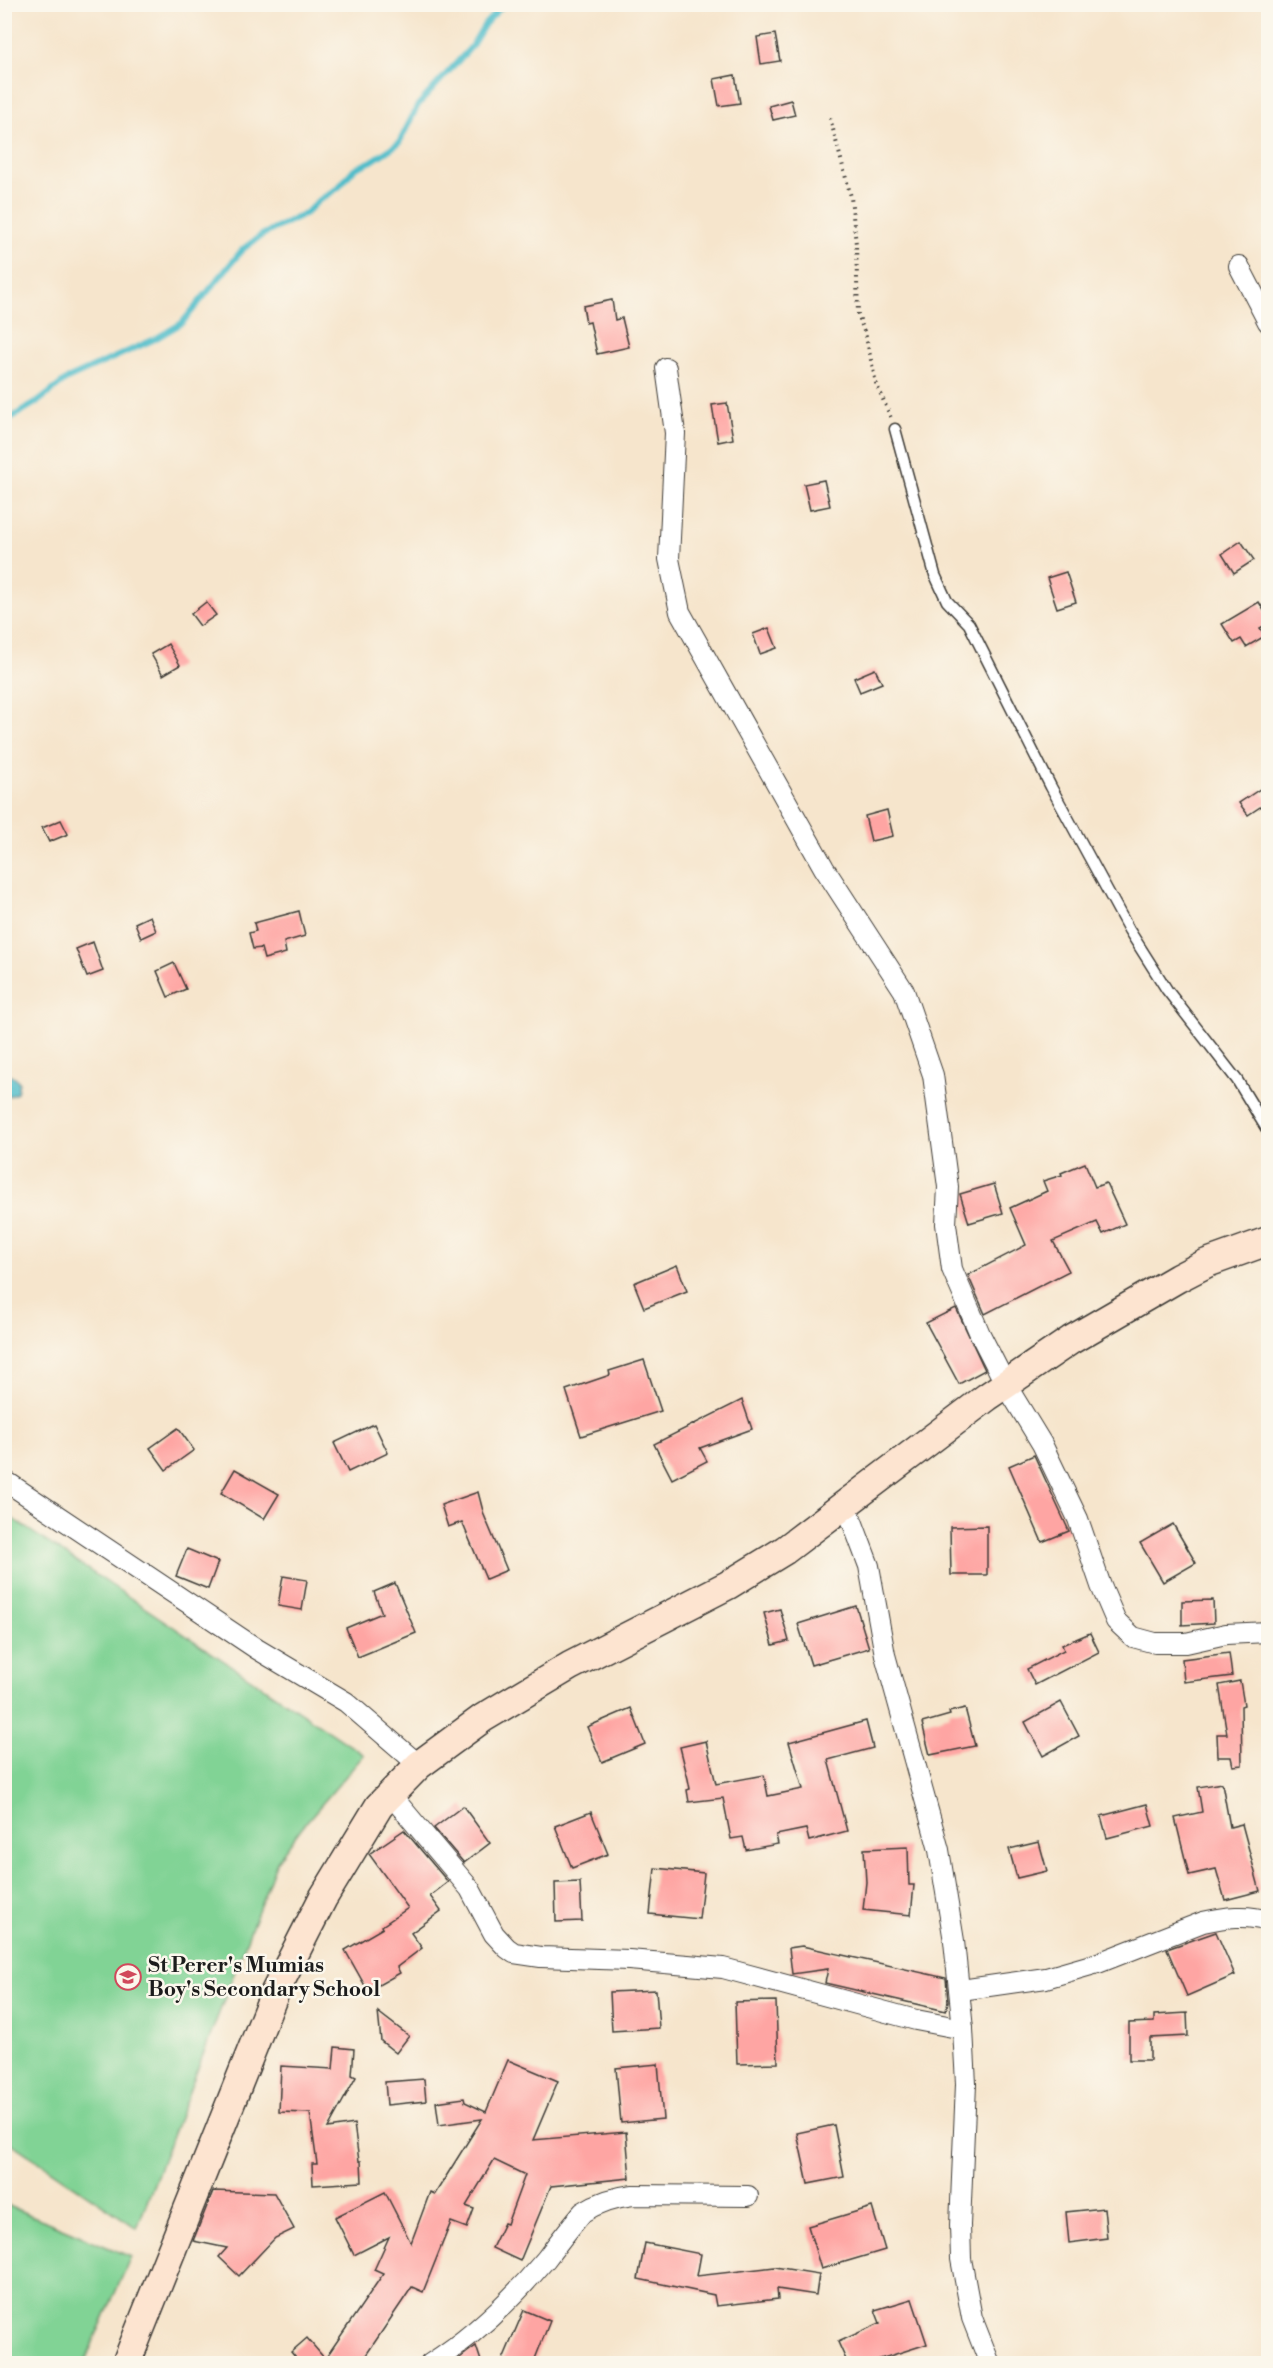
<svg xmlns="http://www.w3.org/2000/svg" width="1273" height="2368" font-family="'Libre Bodoni',serif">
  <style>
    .green { fill: #81d395; stroke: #4e7858; stroke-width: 1.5 }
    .water { fill: #50bdca; stroke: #366c73; stroke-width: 1.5 }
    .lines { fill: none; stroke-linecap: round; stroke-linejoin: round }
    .stream { stroke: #50bdca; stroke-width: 6 }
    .building { fill: #fea5a3 }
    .lane-casing { stroke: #3d3a36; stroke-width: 13 }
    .street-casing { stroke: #3d3a36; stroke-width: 22 }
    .secondary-casing { stroke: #3d3a36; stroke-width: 31 }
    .path { stroke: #3d3a36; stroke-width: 4; stroke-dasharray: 1.5 4.5; stroke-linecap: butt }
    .lane { stroke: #fff; stroke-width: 10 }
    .street { stroke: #fff; stroke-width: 20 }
    .secondary { stroke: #fde4d0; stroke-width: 28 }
    .labels { text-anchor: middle; stroke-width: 5; stroke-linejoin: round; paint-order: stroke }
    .poi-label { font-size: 21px; font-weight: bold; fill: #1c1c1c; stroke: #fbf7ec; text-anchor: start }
  </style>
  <rect width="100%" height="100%" fill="#fbf7ec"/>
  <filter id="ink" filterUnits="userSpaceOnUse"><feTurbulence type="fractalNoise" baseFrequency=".0167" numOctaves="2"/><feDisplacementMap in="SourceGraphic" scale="12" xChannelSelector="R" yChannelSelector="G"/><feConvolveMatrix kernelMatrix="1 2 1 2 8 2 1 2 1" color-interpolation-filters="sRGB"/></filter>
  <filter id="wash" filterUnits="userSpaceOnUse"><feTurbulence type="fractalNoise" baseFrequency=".008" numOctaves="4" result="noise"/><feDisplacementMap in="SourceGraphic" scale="24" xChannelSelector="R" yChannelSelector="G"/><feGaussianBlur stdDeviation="1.35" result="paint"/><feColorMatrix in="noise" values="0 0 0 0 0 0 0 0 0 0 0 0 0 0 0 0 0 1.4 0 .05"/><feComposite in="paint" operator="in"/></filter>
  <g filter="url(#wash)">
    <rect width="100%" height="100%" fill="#f6e5cc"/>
    <!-- green -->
    <g class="green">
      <path d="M 4,1513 L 364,1755 L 302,1827 L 277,1861 L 137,2228 L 5,2139 Z"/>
      <path d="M 4,2204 L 131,2257 L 84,2363 L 5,2363 Z"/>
    </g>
    <!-- water -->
    <path class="water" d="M 5,1075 L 15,1077 L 19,1082 L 17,1093 L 5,1098 Z"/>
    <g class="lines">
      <!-- stream -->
      <path class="stream" d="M 4,422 L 39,401 L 67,379 L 155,339 L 182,323 L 243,249 L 262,235 L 306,213 L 318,201 L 338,188 L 354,169 L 372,161 L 399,143 L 418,105 L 471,47 L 485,24 L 504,4"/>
    </g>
    <g id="blocks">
      <!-- building -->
      <g class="building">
        <path d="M 775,34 L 780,61 L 761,64 L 757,37 Z"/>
        <path d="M 735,75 L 740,103 L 719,106 L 714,79 Z"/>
        <path d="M 791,100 L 795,115 L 773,120 L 769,106 Z"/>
        <path d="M 612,300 L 615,320 L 622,318 L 629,347 L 597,354 L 590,322 L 586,323 L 583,306 Z"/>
        <path d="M 727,403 L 733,439 L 718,442 L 712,405 Z"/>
        <path d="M 824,480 L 830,506 L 810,510 L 804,484 Z"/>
        <path d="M 1241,541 L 1254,560 L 1234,573 L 1222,554 Z"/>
        <path d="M 1066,572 L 1076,602 L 1057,608 L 1047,578 Z"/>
        <path d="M 206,602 L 216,615 L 200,626 L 191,614 Z"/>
        <path d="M 1259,602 L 1269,619 L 1269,623 L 1260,628 L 1265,636 L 1246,647 L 1241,639 L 1234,643 L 1222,624 Z"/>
        <path d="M 769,628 L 777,648 L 760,654 L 753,634 Z"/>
        <path d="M 168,644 L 180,665 L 163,675 L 151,654 Z"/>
        <path d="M 875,669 L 882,683 L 860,692 L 854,678 Z"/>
        <path d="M 1260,789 L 1269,801 L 1248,815 L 1239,803 Z"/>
        <path d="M 887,810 L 893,836 L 871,841 L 865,816 Z"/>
        <path d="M 61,820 L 68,834 L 49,842 L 42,828 Z"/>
        <path d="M 299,911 L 305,936 L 284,942 L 286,953 L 264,959 L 261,948 L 253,949 L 249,933 L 256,931 L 254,923 Z"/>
        <path d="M 150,916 L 156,931 L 141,938 L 135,923 Z"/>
        <path d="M 93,942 L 103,971 L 87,977 L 76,949 Z"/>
        <path d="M 174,963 L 186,989 L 168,997 L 157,971 Z"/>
        <path d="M 1085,1163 L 1095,1187 L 1106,1183 L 1125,1224 L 1103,1234 L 1097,1222 L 1053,1241 L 1069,1271 L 985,1314 L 968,1275 L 1026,1245 L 1010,1208 L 1047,1191 L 1043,1181 L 1062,1175 L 1061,1173 Z"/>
        <path d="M 994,1184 L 1003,1213 L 969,1223 L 960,1194 Z"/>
        <path d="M 677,1265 L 687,1291 L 644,1308 L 634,1283 Z"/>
        <path d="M 956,1308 L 985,1370 L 959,1384 L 926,1323 Z"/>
        <path d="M 644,1360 L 661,1411 L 581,1436 L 566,1390 L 610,1375 L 609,1371 Z"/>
        <path d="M 742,1400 L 752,1429 L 700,1448 L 707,1461 L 672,1479 L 654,1444 Z"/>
        <path d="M 374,1424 L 388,1453 L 348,1472 L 334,1443 Z"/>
        <path d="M 178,1428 L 194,1450 L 166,1470 L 150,1448 Z"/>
        <path d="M 1034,1455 L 1069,1531 L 1042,1542 L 1009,1466 Z"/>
        <path d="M 235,1469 L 279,1494 L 264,1519 L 221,1493 Z"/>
        <path d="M 478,1492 L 484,1515 L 507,1570 L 486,1579 L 462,1522 L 448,1527 L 441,1505 Z"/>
        <path d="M 1173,1524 L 1196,1563 L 1163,1582 L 1140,1543 Z"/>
        <path d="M 987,1526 L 987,1575 L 951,1575 L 950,1527 Z"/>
        <path d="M 187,1549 L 218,1562 L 208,1589 L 176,1576 Z"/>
        <path d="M 283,1576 L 307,1580 L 302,1610 L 278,1606 Z"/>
        <path d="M 395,1583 L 416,1633 L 358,1657 L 346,1628 L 382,1613 L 374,1592 Z"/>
        <path d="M 1213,1600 L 1214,1623 L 1182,1625 L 1182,1601 Z"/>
        <path d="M 856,1606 L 869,1648 L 811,1665 L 798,1624 Z"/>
        <path d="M 780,1609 L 789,1641 L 773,1645 L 764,1613 Z"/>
        <path d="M 1090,1633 L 1099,1652 L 1035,1685 L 1027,1669 L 1064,1650 L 1062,1645 Z"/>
        <path d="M 1229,1653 L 1232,1676 L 1184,1682 L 1182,1659 Z"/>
        <path d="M 1240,1681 L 1244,1705 L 1241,1706 L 1242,1765 L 1233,1766 L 1231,1757 L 1218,1757 L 1217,1734 L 1227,1734 L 1219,1685 Z"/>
        <path d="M 1061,1702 L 1079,1736 L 1043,1756 L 1025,1722 Z"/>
        <path d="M 631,1708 L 645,1744 L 602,1762 L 587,1727 Z"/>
        <path d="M 965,1708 L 975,1746 L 930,1755 L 922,1723 L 950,1715 L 949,1712 Z"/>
        <path d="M 866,1721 L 873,1748 L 828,1760 L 847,1831 L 809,1841 L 806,1829 L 776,1835 L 778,1844 L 746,1850 L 743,1837 L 731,1839 L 723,1798 L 689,1802 L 687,1790 L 690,1789 L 688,1779 L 680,1747 L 706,1741 L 716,1784 L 764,1775 L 768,1796 L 803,1789 L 789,1742 Z"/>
        <path d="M 1222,1783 L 1230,1827 L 1242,1824 L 1260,1891 L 1225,1900 L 1216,1869 L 1189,1875 L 1175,1818 L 1202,1812 L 1198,1787 Z"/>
        <path d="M 1147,1804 L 1153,1826 L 1107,1838 L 1101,1816 Z"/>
        <path d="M 463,1806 L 490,1843 L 464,1863 L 434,1828 Z"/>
        <path d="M 591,1812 L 608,1854 L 572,1868 L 555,1826 Z"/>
        <path d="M 404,1830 L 448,1882 L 430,1896 L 441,1911 L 411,1933 L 422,1948 L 397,1967 L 400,1973 L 368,1991 L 345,1950 L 383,1928 L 382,1926 L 408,1908 L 369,1854 Z"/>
        <path d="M 1039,1842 L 1047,1871 L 1017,1878 L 1009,1849 Z"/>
        <path d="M 908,1847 L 909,1885 L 914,1885 L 911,1915 L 863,1910 L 866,1882 L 864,1849 Z"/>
        <path d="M 655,1868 L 704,1873 L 699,1919 L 650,1914 Z"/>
        <path d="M 580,1882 L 582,1921 L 556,1922 L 555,1883 Z"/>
        <path d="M 1216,1932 L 1235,1975 L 1187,1996 L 1167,1949 Z"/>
        <path d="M 802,1946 L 946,1978 L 948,2001 L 946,2011 L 825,1983 L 828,1969 L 792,1974 L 789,1948 Z"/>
        <path d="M 656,1990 L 659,2028 L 612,2031 L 610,1992 Z"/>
        <path d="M 776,2001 L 778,2063 L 737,2064 L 735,2002 Z"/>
        <path d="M 378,2012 L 409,2036 L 396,2053 L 381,2041 Z"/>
        <path d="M 1187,2013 L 1188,2036 L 1150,2038 L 1150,2060 L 1129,2060 L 1129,2023 L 1154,2022 L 1154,2015 Z"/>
        <path d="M 335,2047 L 354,2049 L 352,2075 L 356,2077 L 328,2128 L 354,2124 L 359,2161 L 361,2161 L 362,2182 L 313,2185 L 312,2164 L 317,2164 L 310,2113 L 279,2112 L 281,2066 L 333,2069 Z"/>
        <path d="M 508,2060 L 558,2081 L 533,2140 L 626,2132 L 630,2178 L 551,2186 L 520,2261 L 492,2248 L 504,2223 L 507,2224 L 525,2175 L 494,2160 L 466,2206 L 474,2209 L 467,2228 L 451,2222 L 423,2292 L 412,2287 L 360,2364 L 301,2364 L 291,2352 L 307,2338 L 325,2359 L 383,2274 L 374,2270 L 389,2237 L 354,2255 L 335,2217 L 385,2192 L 411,2243 L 430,2192 L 435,2194 L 482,2119 L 439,2125 L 436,2102 L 464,2098 L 465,2102 L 486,2112 Z"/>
        <path d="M 658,2064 L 663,2119 L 621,2123 L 616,2068 Z"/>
        <path d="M 424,2079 L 426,2101 L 387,2105 L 385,2082 Z"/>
        <path d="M 834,2125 L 844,2177 L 808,2184 L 797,2133 Z"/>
        <path d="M 213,2191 L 274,2193 L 294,2229 L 275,2238 L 239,2276 L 219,2257 L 227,2248 L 193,2241 Z"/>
        <path d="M 872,2207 L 885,2250 L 821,2269 L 808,2226 Z"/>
        <path d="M 1104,2208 L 1107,2238 L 1069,2243 L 1066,2212 Z"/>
        <path d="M 645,2243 L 701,2254 L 697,2276 L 775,2267 L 819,2274 L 816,2295 L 777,2289 L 778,2299 L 716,2306 L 714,2295 L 638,2279 Z"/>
        <path d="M 912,2299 L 927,2344 L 877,2360 L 878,2364 L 848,2364 L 838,2342 L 880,2323 L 875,2310 Z"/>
        <path d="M 524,2310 L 550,2321 L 533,2364 L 501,2364 Z"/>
        <path d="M 476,2346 L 482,2364 L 452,2364 L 469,2351 Z"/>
      </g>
    </g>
  </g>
  <g filter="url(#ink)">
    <use href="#blocks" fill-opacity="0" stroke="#3d3a36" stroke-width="1.5"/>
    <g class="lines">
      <!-- lane casing -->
      <g class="lane-casing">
        <path id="lane" d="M 895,429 L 935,575 L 947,601 L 969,624 L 1051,787 L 1129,930 L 1167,990 L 1237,1080 L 1268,1131"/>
      </g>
      <!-- street casing -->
      <g class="street-casing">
        <g id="street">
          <path d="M 1239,266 L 1268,322"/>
          <path d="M 666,368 L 675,433 L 669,559 L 680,612 L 824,868 L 904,991 L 933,1075 L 948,1187 L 946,1224 L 952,1269 L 980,1334 L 1006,1385 L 1042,1444 L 1078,1519 L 1101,1586 L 1116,1621 L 1133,1637 L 1155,1643 L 1186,1643 L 1226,1634 L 1268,1632"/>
          <path d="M 4,1480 L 257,1649 L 346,1702 L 419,1765"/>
          <path d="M 846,1505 L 869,1566 L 885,1655 L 939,1850 L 954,1941 L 963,2029 L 966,2084 L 960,2225 L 961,2259 L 972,2318 L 990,2364"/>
          <path d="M 390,1794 L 470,1889 L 494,1934 L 507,1948 L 514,1953 L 541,1957 L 629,1960 L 723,1968 L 916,2020 L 963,2029"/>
          <path d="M 961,1990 L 1046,1978 L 1098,1963 L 1203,1922 C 1225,1917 1247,1914 1268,1921"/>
          <path d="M 430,2364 C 473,2337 513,2298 546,2259 C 558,2243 570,2227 583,2212 C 599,2202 614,2197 633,2195 L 748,2196"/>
        </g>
      </g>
      <!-- secondary casing -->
      <g class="secondary-casing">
        <path id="secondary" d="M 126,2364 L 275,1992 L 323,1898 L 379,1806 L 419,1765 L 483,1718 L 570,1666 L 728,1585 L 785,1550 L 987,1397 L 1071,1340 L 1178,1278 L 1207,1263 L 1268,1241"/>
      </g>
      <!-- path -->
      <path class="path" d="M 830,118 L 851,197 L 856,244 L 858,314 L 866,337 L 876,383 L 891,418"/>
      <!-- lane -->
      <use href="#lane" class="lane"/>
      <!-- street -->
      <use href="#street" class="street"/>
      <!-- secondary -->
      <use href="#secondary" class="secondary"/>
    </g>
  </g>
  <!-- icons -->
  <defs>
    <g id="school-ring" transform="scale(1.35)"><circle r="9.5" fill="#fbf7ec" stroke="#d1495b" stroke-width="1.5"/><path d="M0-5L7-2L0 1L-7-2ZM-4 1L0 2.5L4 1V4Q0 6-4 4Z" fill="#d1495b"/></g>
  </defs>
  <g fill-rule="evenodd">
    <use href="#school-ring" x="128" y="1977"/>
  </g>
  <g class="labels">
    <!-- poi labels -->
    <g class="poi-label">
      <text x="148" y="1972">St Perer's Mumias<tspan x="148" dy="24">Boy's Secondary School</tspan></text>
    </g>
  </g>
  <!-- margin -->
  <rect width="1273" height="2368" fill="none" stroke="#fbf7ec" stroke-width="24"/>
</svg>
